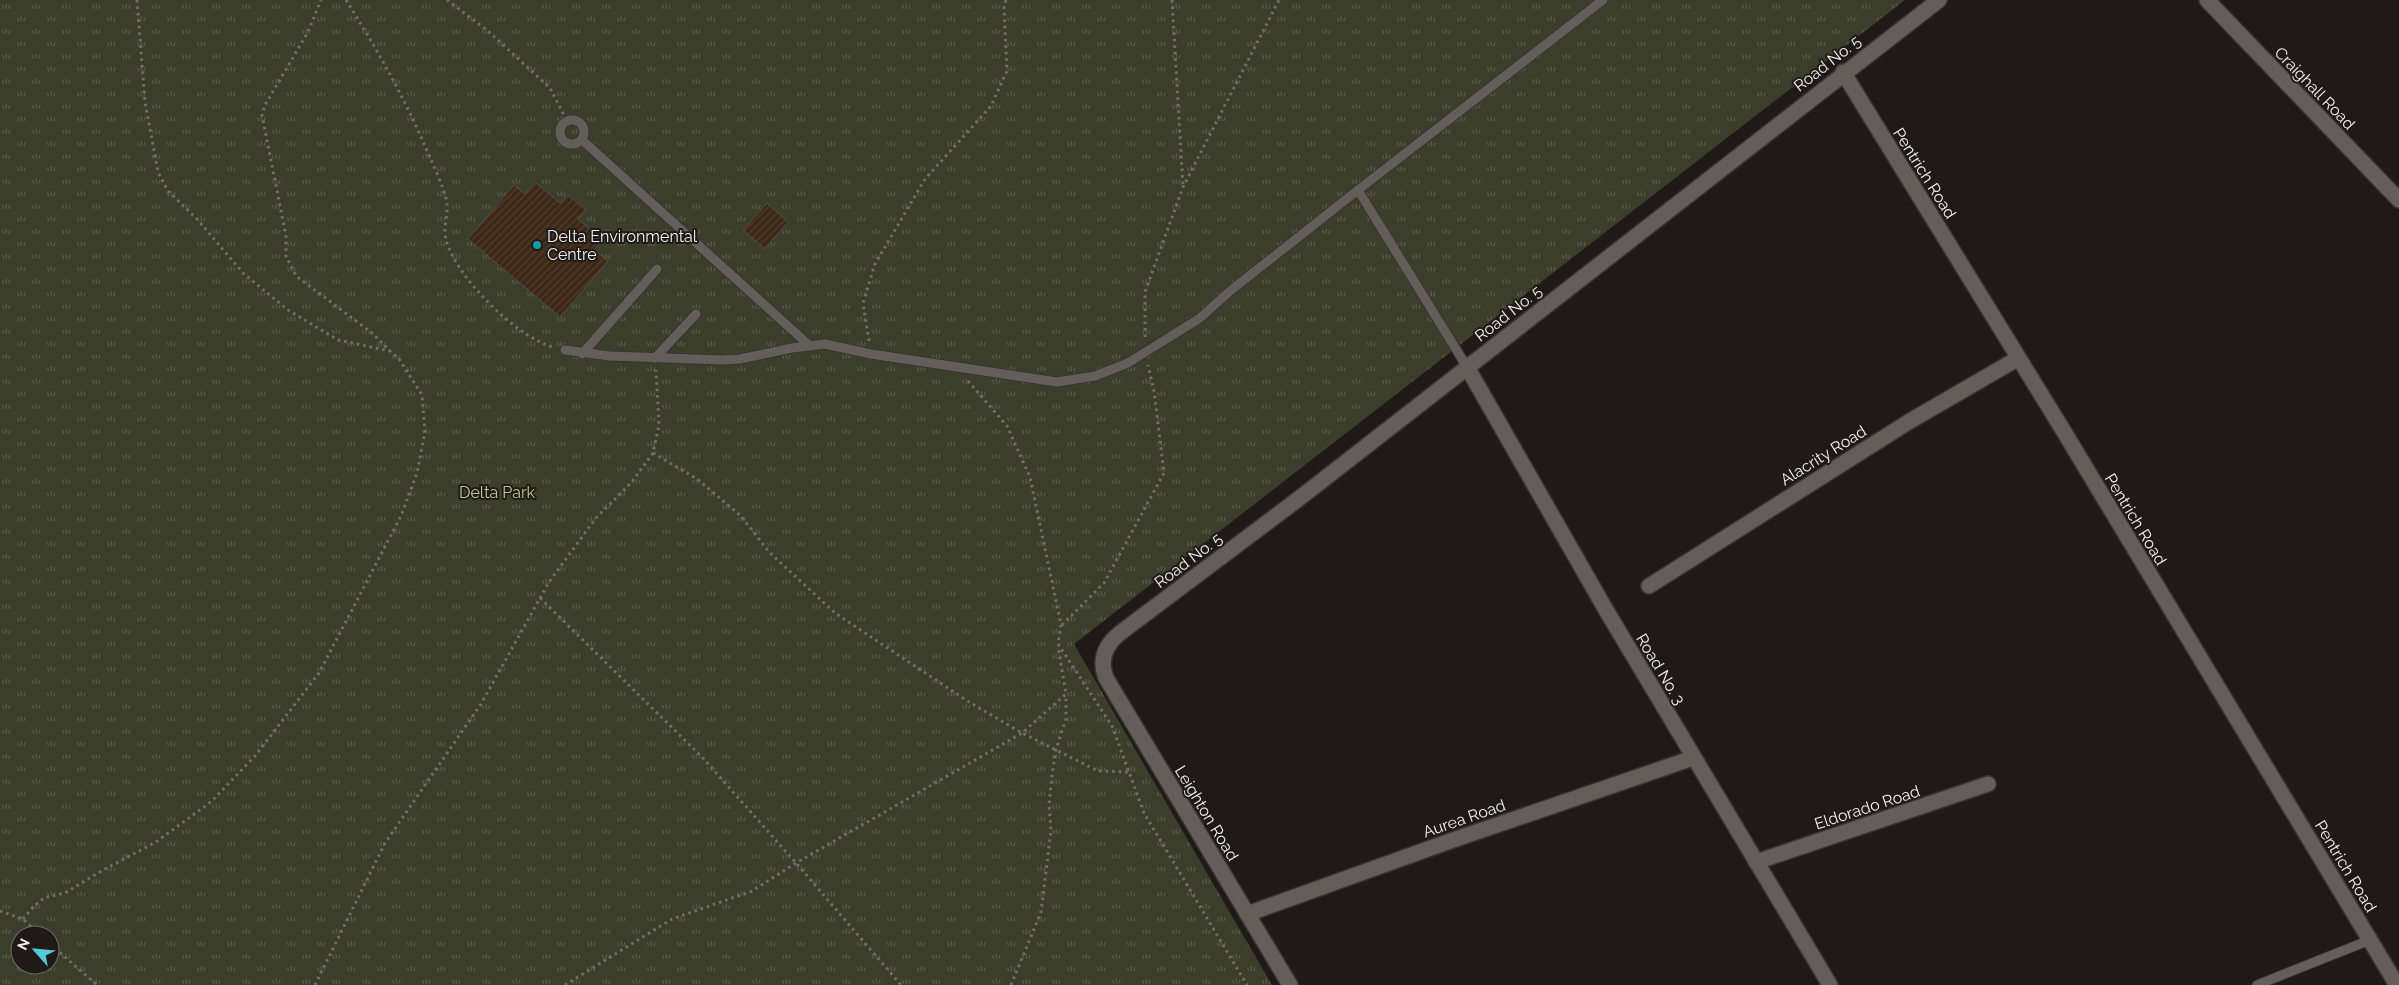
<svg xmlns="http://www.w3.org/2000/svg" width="2399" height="985" font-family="Raleway,sans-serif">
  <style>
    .grass { fill: url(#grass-tufts); fill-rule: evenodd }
    .building { fill: url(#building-hatch); stroke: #514c48 }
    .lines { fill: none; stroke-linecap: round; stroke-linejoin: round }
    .service-casing { stroke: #383433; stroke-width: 11 }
    .minor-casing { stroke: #383433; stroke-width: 18 }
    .path { stroke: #736e6b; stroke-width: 3; stroke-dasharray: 2.5 4; stroke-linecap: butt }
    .service { stroke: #635e5a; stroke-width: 9 }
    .minor { stroke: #635e5a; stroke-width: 15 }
    .culture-dot { fill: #0f9aa8; stroke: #1f1a17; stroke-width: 2 }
    .labels { text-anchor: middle; stroke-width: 4; stroke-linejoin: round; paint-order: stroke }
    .street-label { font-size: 16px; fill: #f3f0ed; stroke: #1f1a17 }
    .poi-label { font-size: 16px; fill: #f3f0ed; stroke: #1f1a17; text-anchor: start }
    .park-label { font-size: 16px; fill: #c1c890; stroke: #1f1a17 }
  </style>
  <defs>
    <pattern id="grass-tufts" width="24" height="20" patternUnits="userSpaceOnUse" patternTransform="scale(1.25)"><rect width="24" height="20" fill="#3c3e2c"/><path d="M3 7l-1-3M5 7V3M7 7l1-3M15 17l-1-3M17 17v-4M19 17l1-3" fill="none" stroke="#595a4b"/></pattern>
    <pattern id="building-hatch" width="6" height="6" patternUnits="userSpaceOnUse" patternTransform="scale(1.25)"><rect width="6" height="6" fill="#3e2816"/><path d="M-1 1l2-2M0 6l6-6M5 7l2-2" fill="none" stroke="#513d2d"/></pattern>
  </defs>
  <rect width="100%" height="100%" fill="#1f1a17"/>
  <!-- grass -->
  <path class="grass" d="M 0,0 L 1905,0 L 1074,644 L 1272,985 L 0,985 ZM 20,935 L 50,935 L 50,965 L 20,965 Z"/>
  <!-- building -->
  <g class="building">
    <path d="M 535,182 L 560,203 L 568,195 L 586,210 L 578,219 L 602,240 L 594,250 L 608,261 L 560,317 L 468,239 L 514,185 L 525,194 Z"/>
    <path d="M 767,203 L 788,222 L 765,249 L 743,230 Z"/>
  </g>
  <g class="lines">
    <!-- service casing -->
    <g class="service-casing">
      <g id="service">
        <circle cx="572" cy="132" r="12"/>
        <path d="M 582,140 L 810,346"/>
        <path d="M 1358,190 L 1603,0"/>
        <path d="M 565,350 L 610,356 L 722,360 L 740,359 L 792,348 L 825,344 L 871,354 L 1057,382 L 1095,376 L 1128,363 L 1200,318 L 1230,291 L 1358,190 L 1467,367"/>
        <path d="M 582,354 L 657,269"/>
        <path d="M 655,358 L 696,314"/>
        <path d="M 2257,985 L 2370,940"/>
      </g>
    </g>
    <!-- minor casing -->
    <g class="minor-casing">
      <g id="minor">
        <path d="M 2207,0 L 2399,200"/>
        <path d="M 1843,72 L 2066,435 L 2397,985"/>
        <path d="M 1467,367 L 1606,610 L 1830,985"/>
        <path d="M 1649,586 L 1910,421 L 2017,359"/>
        <path d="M 1756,862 L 1988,784"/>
        <path d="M 1247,914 L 1453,840 L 1693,758"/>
        <path d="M 1290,985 L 1106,678 C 1099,660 1105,645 1120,633 L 1301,497 L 1939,0"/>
      </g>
    </g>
    <!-- path -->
    <g class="path">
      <path d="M 137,0 L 145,102 L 158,172 L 168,191 L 196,218 L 244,274 L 288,310 L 338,340 L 390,351"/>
      <path d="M 346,0 C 375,46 402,93 424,144 C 430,158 446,191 447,204 C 448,215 443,228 446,239 C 454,275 517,338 553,347"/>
      <path d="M 447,0 L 488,31 L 550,88 L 567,121"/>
      <path d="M 1172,0 L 1183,186"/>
      <path d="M 1145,337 L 1145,292 L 1183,187 L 1279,0"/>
      <path d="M 869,341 L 863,303 L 875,264 L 925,179 L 991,106 L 1007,71 L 1004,8 L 1006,0"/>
      <path d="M 968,381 L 1007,426 L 1030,477 L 1061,625 L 1058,644 L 1112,726 L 1144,813 L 1247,985"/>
      <path d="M 653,453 L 697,479 L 741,516 L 769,552 L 835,613 L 969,702 L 1022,733 L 1098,771 L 1129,772"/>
      <path d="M 540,598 L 703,758 L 796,863 L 901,985"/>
      <path d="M 1062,625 L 1104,583 L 1164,473 L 1154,391 L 1148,365"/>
      <path d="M 0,911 L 23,919 L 40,935"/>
      <path d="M 23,919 L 34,906 L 44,898 L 65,893 L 103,870 L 156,842 L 212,801 L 255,756 L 319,673 L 401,516 L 417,473 L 425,432 L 422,395 L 399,359 L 390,351 L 372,333 L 296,276 L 286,256 L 286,236 L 262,115 L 265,105 L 308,32 L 321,0"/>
      <path d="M 50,944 L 97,985"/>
      <path d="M 315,985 L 385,843 L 481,704 L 549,582 L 596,518 L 631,483 L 653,453 L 659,425 L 656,370"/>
      <path d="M 565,985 L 672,919 L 752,891 L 796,863 L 1022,733 L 1066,694 L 1058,646"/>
      <path d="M 1011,985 L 1041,912 L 1051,830 L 1049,805 L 1052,775 L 1056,749 L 1066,719 L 1066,695"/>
    </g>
    <!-- service -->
    <use href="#service" class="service"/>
    <!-- minor -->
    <use href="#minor" class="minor"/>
  </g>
  <!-- markers -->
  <circle class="culture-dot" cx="537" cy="245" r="5"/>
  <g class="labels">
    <!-- street labels -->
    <g class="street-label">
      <text transform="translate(1827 63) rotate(-38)" y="6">Road No. 5</text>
      <text transform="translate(2315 88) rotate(46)" y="6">Craighall Road</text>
      <text transform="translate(1925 173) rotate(58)" y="6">Pentrich Road</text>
      <text transform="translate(1508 313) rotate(-38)" y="6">Road No. 5</text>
      <text transform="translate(1823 455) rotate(-32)" y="6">Alacrity Road</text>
      <text transform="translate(2136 519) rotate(59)" y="6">Pentrich Road</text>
      <text transform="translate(1188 560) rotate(-37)" y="6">Road No. 5</text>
      <text transform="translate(1661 669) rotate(59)" y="6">Road No. 3</text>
      <text transform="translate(1867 807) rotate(-18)" y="6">Eldorado Road</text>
      <text transform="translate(1207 813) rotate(59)" y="6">Leighton Road</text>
      <text transform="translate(1464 818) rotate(-19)" y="6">Aurea Road</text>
      <text transform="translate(2346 866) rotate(59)" y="6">Pentrich Road</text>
    </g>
    <!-- poi labels -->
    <g class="poi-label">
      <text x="547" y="242">Delta Environmental<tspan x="547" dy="18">Centre</tspan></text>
    </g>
    <!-- park labels -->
    <g class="park-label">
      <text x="497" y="498">Delta Park</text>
    </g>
  </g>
  <!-- north arrow -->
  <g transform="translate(35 950) rotate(297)"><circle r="24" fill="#1f1a17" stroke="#74706d"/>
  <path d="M0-4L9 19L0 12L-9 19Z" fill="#52cbd8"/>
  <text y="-8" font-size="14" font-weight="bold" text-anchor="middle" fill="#f3f0ed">N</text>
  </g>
</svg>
